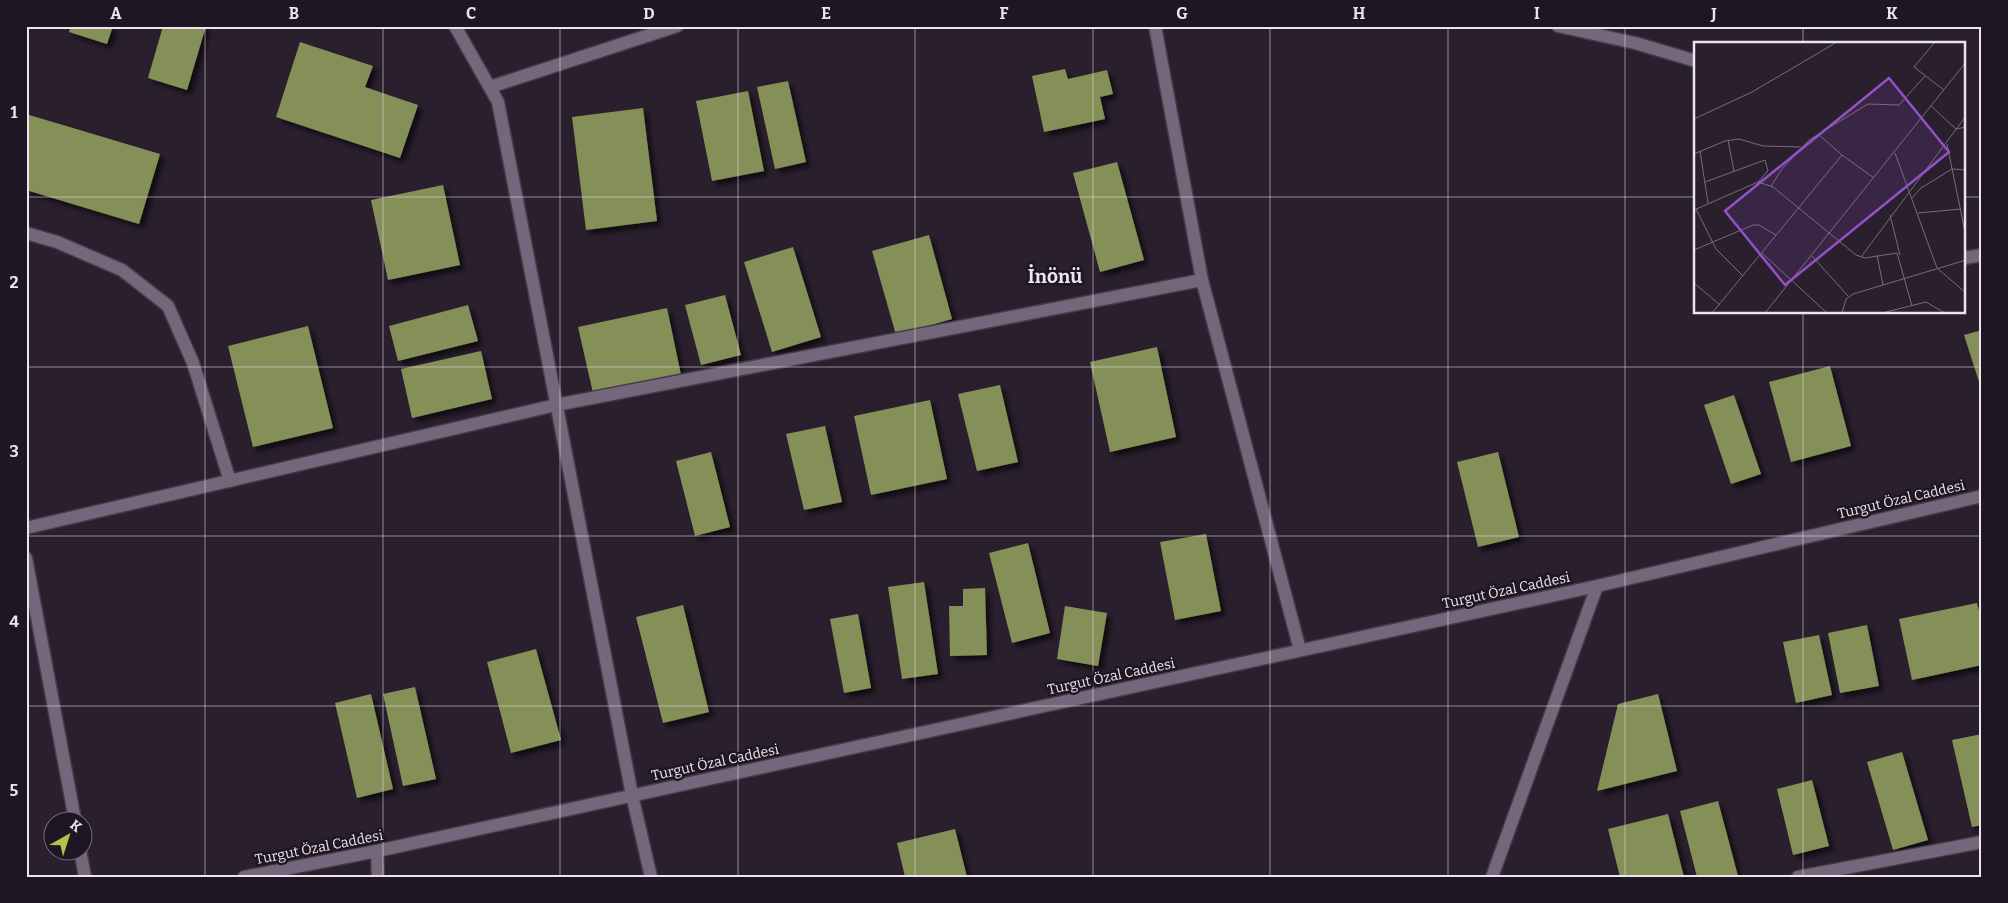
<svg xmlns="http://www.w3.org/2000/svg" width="2008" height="903" font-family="Bitter,serif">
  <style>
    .building { fill: #858f58; filter: url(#shadow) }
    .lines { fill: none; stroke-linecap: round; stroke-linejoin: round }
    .minor-casing { stroke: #443b48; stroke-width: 15 }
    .minor { stroke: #75677b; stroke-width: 12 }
    .grid { fill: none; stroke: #ece5ee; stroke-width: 1; stroke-opacity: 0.55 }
    .labels { text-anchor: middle; stroke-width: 5; stroke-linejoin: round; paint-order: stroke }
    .street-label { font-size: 14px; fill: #ece5ee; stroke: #1f1623 }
    .district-label { font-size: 19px; font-weight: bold; fill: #ece5ee; stroke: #1f1623 }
    .inset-road { fill: none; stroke: #776e7a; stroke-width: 1 }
    .view { fill: #9251c8; fill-opacity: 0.15; stroke: #9251c8; stroke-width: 2.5 }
    .inset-edge { fill: none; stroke: #ece5ee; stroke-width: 2.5 }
    .neatline { fill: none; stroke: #ece5ee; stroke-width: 2 }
    .grid-label { font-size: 16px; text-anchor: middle; font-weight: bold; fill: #ece5ee }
  </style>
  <defs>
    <filter id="shadow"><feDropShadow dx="4.5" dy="4.5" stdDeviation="2.5" flood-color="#0009"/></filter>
  </defs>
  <rect width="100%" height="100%" fill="#291f2d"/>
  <!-- building -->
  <g class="building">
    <path d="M 71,26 L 113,26 L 107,44 L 69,32 Z"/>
    <path d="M 163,26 L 206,26 L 187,90 L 148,78 Z"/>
    <path d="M 300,42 L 373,66 L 365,87 L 418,105 L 400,158 L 276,117 Z"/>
    <path d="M 1065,69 L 1068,79 L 1107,70 L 1113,94 L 1100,97 L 1105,119 L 1044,132 L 1032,76 Z"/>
    <path d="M 788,81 L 806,162 L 775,169 L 757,87 Z"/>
    <path d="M 748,91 L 764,171 L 712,181 L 696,101 Z"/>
    <path d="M 643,108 L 657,221 L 586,230 L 572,117 Z"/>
    <path d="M 26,114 L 160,154 L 139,224 L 26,190 Z"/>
    <path d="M 1117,162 L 1144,260 L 1100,272 L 1073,173 Z"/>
    <path d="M 443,185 L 460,265 L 388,280 L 371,200 Z"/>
    <path d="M 929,235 L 952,319 L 896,335 L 872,251 Z"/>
    <path d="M 793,247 L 821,337 L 772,352 L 744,262 Z"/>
    <path d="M 725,295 L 741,355 L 701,365 L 685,305 Z"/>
    <path d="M 468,305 L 478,341 L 398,361 L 389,326 Z"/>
    <path d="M 667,308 L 681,375 L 593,393 L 578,327 Z"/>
    <path d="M 308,326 L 333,428 L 253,447 L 228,346 Z"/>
    <path d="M 1982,330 L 1982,388 L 1981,388 L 1964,335 Z"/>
    <path d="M 1157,347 L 1176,437 L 1110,452 L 1090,362 Z"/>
    <path d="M 481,351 L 492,399 L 412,418 L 401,369 Z"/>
    <path d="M 1830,366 L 1851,446 L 1791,462 L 1769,382 Z"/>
    <path d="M 1000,385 L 1018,462 L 977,471 L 958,394 Z"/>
    <path d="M 1734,395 L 1761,474 L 1731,484 L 1704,405 Z"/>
    <path d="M 930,400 L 947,479 L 871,495 L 854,416 Z"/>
    <path d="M 825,426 L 842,502 L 804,510 L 786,434 Z"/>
    <path d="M 711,452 L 730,527 L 695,536 L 676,461 Z"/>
    <path d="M 1498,452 L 1519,537 L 1478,547 L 1457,462 Z"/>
    <path d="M 1206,534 L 1221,611 L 1175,620 L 1160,542 Z"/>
    <path d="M 1028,543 L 1050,633 L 1012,643 L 989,553 Z"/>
    <path d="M 924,582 L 938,674 L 902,679 L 888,587 Z"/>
    <path d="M 985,588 L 987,655 L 950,656 L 949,606 L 963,606 L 963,589 Z"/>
    <path d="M 1977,603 L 1982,622 L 1982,665 L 1912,680 L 1899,619 Z"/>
    <path d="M 683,605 L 709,712 L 663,723 L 636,617 Z"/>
    <path d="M 1065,606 L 1107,613 L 1098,666 L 1057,659 Z"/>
    <path d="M 858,614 L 871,688 L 844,693 L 830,619 Z"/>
    <path d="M 1867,625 L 1879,686 L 1840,693 L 1828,633 Z"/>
    <path d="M 1819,635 L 1832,695 L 1796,703 L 1783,642 Z"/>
    <path d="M 536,649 L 561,740 L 511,753 L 487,662 Z"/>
    <path d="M 415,687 L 436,779 L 403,786 L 383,694 Z"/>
    <path d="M 371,694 L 393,789 L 357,798 L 335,703 Z"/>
    <path d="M 1658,694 L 1677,771 L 1597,791 L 1618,704 Z"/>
    <path d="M 1982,734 L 1982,825 L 1972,827 L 1952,740 Z"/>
    <path d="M 1902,752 L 1928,840 L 1893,850 L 1867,762 Z"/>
    <path d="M 1812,780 L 1829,846 L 1793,855 L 1777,789 Z"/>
    <path d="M 1718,801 L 1738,876 L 1697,877 L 1680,811 Z"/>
    <path d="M 1668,814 L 1684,877 L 1620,877 L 1608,829 Z"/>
    <path d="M 955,829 L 967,877 L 905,877 L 897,843 Z"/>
  </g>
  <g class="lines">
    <!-- minor casing -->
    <g class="minor-casing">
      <g id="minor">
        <path d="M 455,26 L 498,102 L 632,795 L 651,877"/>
        <path d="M 1155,26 L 1202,280"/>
        <path d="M 1558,26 L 1635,43 L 1696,61"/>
        <path d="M 490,87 L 677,26"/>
        <path d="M 26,233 L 57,242 L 122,270 L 168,306 L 193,363 L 230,481"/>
        <path d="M 1964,258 L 1982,255"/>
        <path d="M 26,528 L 556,405 L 1202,280 L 1300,650"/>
        <path d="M 26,558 L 75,820"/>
        <path d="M 80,850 L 85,877"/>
        <path d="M 377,851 L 378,877"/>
        <path d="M 244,877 L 377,851 L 1597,586 L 1982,496"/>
        <path d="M 1492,877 L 1597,586"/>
        <path d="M 1798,877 L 1982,842"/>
      </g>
    </g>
    <!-- minor -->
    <use href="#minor" class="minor"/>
  </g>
  <!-- grid -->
  <path class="grid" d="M 205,26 L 205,877M 383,26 L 383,877M 560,26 L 560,877M 738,26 L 738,877M 915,26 L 915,877M 1093,26 L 1093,877M 1270,26 L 1270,877M 1448,26 L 1448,877M 1625,26 L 1625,877M 1803,26 L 1803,44M 26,197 L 1696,197M 1964,197 L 1982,197M 1803,312 L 1803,877M 26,367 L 1982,367M 26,536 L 1982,536M 26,706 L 1982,706"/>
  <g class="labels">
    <!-- street labels -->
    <g class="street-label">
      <text transform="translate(1901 499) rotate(-13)" y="5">Turgut Özal Caddesi</text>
      <text transform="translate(1506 590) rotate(-12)" y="5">Turgut Özal Caddesi</text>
      <text transform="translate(1111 676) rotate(-12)" y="5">Turgut Özal Caddesi</text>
      <text transform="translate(715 762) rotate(-12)" y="5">Turgut Özal Caddesi</text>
      <text transform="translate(319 847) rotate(-11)" y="5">Turgut Özal Caddesi</text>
    </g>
    <!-- district labels -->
    <g class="district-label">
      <text x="1055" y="283">İnönü</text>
    </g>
  </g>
  <!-- overview -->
  <g transform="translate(1694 42)">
    <rect width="271" height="271" fill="#291f2d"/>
    <path class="inset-road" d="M 241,0 L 220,25 L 250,48M 237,64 L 262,87 L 272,85M 0,77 L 58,50 L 143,0M 124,92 L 148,113M 34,98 L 40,129M 253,102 L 272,195M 6,109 L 14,161M 201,111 L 243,226 L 272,251M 0,112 L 31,99 L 45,97 L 69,104 L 107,105M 11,140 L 71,118 L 74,129 L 64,140M 77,144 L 88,127 L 115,98 L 174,62 L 205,63 L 231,34M 217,157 L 227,146 L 258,127 L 272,128M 2,167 L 22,207 L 49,234M 0,168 L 64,140 L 79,145 L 162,213 L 171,216 L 203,211 L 218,264M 224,171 L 267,167M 196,173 L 206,213M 0,208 L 59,183 L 65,183 L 82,193M 68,211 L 133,271M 183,213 L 189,243M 118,214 L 154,254M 167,215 L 272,74M 0,241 L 26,263M 18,271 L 148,113 L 180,136M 71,271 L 272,20M 148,271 L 152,257 L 159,252 L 272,218M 188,271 L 232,260 L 251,271"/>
    <path class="view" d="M 195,36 L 255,110 L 91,243 L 31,169 Z"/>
    <rect width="271" height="271" class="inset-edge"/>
  </g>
  <!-- border -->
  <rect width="2008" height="903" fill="none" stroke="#1f1623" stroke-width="55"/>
  <!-- north arrow -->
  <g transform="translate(68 836) rotate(39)"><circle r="24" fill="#1f1623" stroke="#716974"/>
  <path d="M0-4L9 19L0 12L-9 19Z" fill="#b2c34c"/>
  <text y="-8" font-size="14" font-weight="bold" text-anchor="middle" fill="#ece5ee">K</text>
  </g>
  <rect x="28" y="28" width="1952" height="848" class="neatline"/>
  <g class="grid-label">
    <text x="116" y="19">A</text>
    <text x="294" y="19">B</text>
    <text x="471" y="19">C</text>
    <text x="649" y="19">D</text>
    <text x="826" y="19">E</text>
    <text x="1004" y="19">F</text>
    <text x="1182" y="19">G</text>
    <text x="1359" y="19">H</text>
    <text x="1537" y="19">I</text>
    <text x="1714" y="19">J</text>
    <text x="1892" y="19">K</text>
    <text x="14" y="118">1</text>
    <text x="14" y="288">2</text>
    <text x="14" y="457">3</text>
    <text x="14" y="627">4</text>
    <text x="14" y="796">5</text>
  </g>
</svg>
